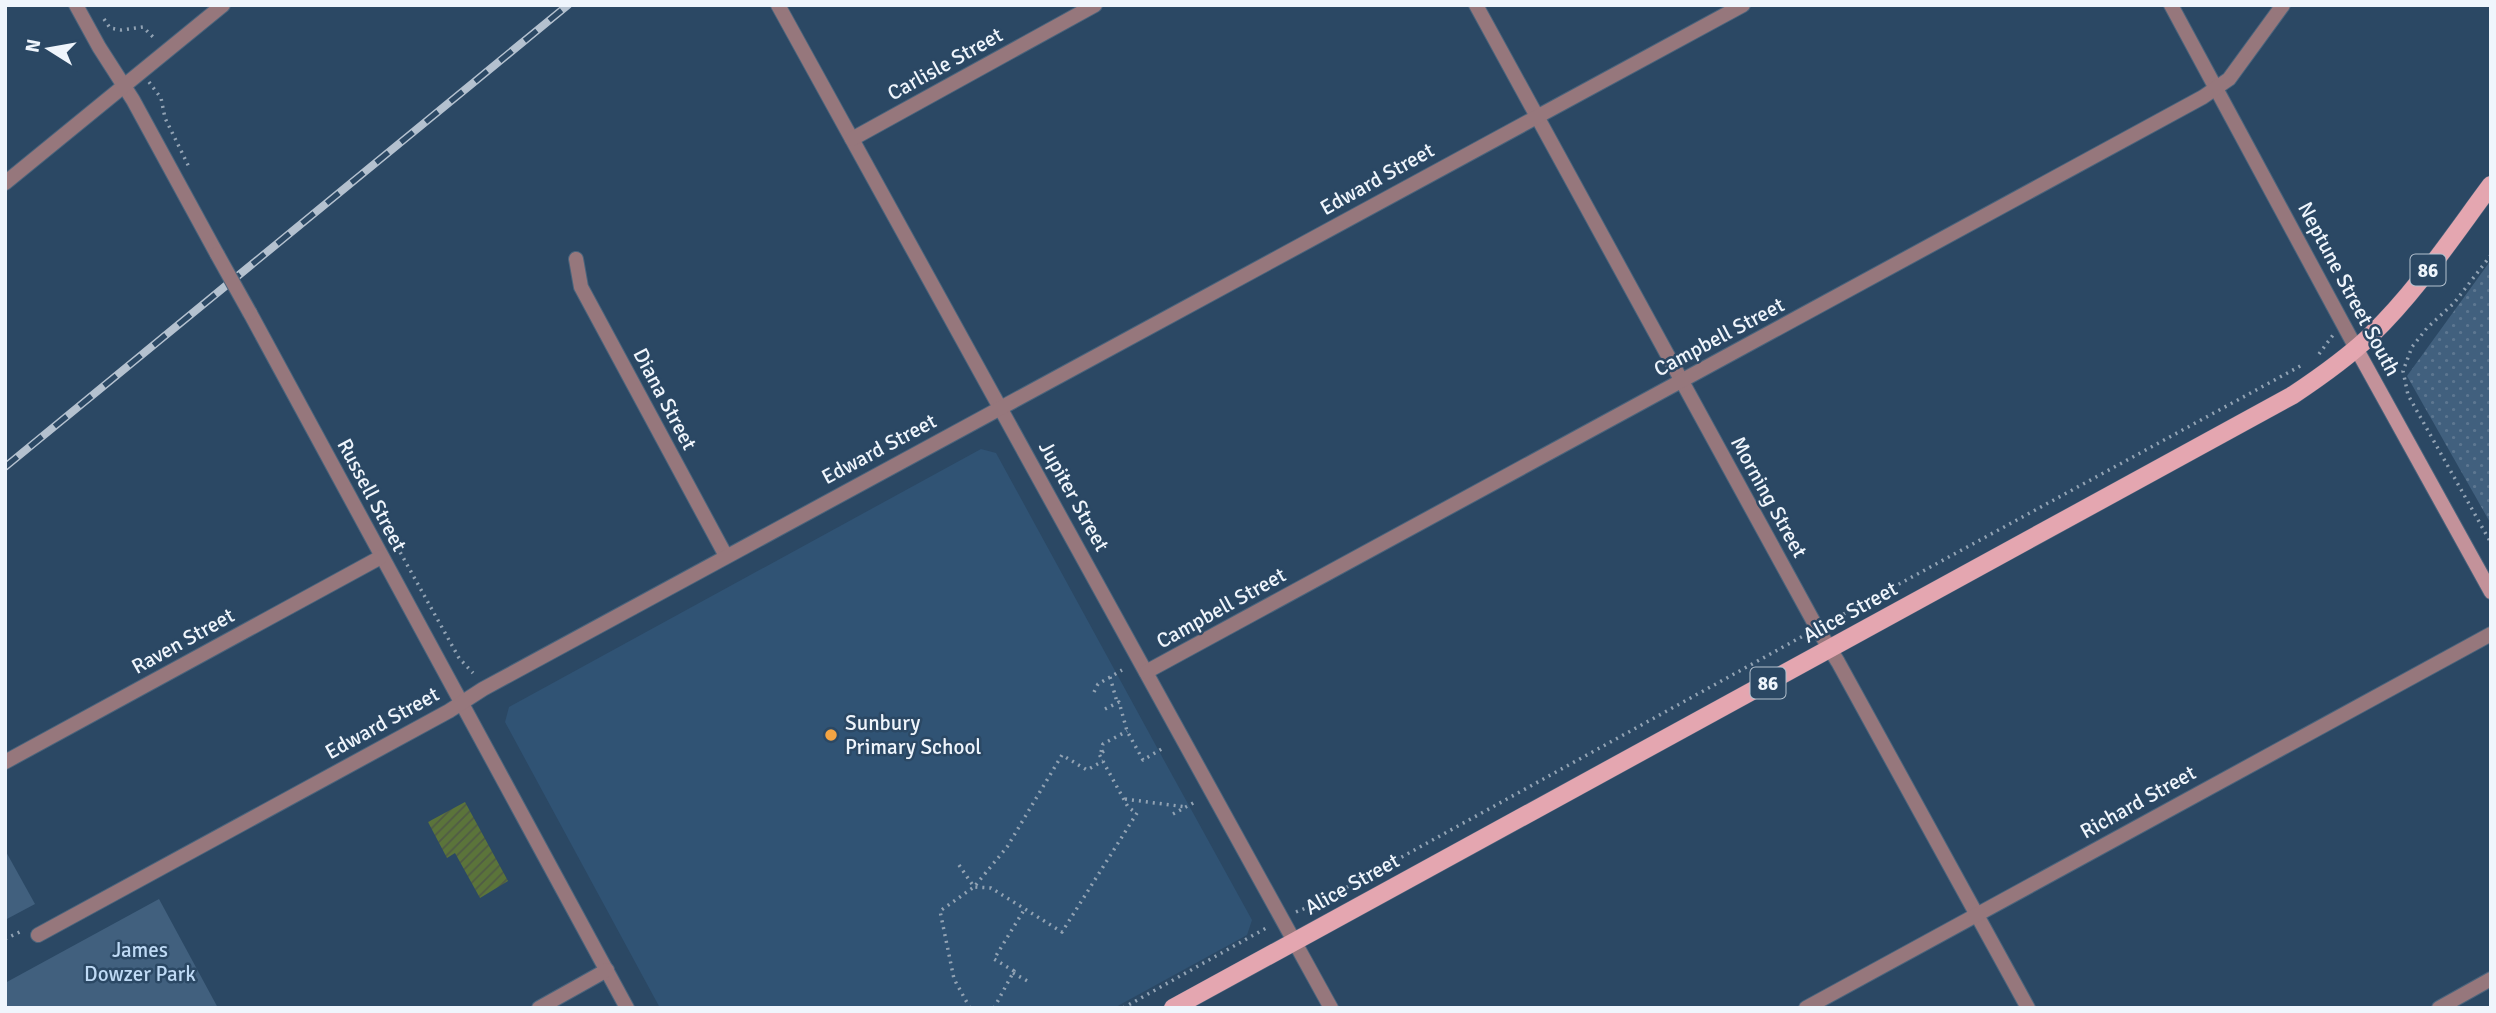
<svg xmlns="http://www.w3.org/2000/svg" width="2496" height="1013" font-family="Signika,sans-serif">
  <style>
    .built { fill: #305374 }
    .grass { fill: url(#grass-dots) }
    .park { fill: #41607e }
    .building { fill: url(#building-hatch) }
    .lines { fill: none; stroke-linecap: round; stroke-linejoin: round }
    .street-casing { stroke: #4a647c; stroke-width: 16 }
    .secondary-casing { stroke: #4a647c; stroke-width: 16 }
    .primary-casing { stroke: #4a647c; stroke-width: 19 }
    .path { stroke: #92a3b4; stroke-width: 3.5; stroke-dasharray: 2 5; stroke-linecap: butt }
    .street { stroke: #96777c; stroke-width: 14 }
    .secondary { stroke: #c3929a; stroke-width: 14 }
    .primary { stroke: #e4a6b0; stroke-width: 18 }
    .rail-casing { stroke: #b4c1cf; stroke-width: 8 }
    .rail { stroke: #2b4864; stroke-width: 5; stroke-dasharray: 16; stroke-linecap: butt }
    .street-bridge-casing { stroke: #4a647c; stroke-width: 16; stroke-linecap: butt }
    .street-bridge { stroke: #96777c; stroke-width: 14 }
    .poi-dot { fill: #f3a443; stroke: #2b4864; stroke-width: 2.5 }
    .labels { text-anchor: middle; stroke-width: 5; stroke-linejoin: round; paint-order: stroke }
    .shield { fill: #2b4864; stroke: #b4c1ce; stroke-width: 2 }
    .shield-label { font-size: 19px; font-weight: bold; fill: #eff5fc }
    .street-label { font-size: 21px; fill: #eff5fc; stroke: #2b4864 }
    .poi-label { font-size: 21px; fill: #eff5fc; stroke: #2b4864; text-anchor: start }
    .park-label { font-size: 21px; fill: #bfdaf5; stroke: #2b4864 }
  </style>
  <defs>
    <pattern id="grass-dots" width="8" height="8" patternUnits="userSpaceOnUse" patternTransform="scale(1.75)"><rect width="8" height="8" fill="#41607e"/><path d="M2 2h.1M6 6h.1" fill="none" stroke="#5d7791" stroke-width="1.8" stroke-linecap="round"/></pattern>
    <pattern id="building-hatch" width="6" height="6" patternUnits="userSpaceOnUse" patternTransform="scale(1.75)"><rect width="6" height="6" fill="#5b743a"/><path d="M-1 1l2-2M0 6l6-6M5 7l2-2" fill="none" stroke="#505b45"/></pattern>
  </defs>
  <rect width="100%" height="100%" fill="#2b4864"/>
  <!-- built -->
  <path class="built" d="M 981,449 L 996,453 L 1160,753 L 1252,920 L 1247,935 L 1114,1008 L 660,1008 L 505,722 L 509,707 Z"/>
  <!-- grass -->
  <path class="grass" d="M 2491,260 L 2491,524 L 2407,376 Z"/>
  <!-- park -->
  <g class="park">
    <path d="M 5,850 L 35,904 L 5,920 Z"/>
    <path d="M 159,899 L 218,1008 L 5,1008 L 5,983 Z"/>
  </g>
  <!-- building -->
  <path class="building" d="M 465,802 L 508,881 L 480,898 L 455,853 L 447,858 L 428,822 Z"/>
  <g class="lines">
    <!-- street casing -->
    <g class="street-casing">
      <g id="street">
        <path d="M 76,5 L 99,47 L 133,100 L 217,254"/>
        <path d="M 778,5 L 1331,1008"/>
        <path d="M 1476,5 L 1817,628 L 1838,662 L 2028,1008"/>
        <path d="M 2171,5 L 2356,348"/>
        <path d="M 852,139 L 1095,5"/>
        <path d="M 5,183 L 223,5"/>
        <path d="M 576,259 L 581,287 L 726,556"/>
        <path d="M 250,313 L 627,1008"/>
        <path d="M 1146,672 L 2203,97 L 2229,79 L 2283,5"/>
        <path d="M 5,762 L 381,557"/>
        <path d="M 38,935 L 449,711 L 483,689 L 1743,5"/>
        <path d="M 539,1008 L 607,970"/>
        <path d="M 1806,1008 L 2491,634"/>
        <path d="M 2439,1008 L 2491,979"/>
      </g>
    </g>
    <!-- secondary casing -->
    <g class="secondary-casing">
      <path id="secondary" d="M 2356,348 L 2491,592"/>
    </g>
    <!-- primary casing -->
    <g class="primary-casing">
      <path id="primary" d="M 1173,1008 L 2293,395 C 2320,377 2346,359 2370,336 C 2416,292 2453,236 2491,185"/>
    </g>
    <!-- path -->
    <g class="path">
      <path d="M 104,19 L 110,28 L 121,30 L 143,27 L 156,40"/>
      <path d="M 149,82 L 161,98 L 165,118 L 190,169"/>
      <path d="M 2491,255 L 2454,303 L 2427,328 L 2412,347 L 2403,371 L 2408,395 L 2491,543"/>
      <path d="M 2319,354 L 2333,335"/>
      <path d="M 390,534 L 459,658 L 473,673"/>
      <path d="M 1831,621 L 2304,364"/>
      <path d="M 1110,677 L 1117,702"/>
      <path d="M 1094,692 L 1098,684 L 1122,670"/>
      <path d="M 1105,709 L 1119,702 L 1127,731 L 1143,760 L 1165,747"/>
      <path d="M 1104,751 L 1099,754 L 1128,807 L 1136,813"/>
      <path d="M 1101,752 L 1103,744 L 1127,731"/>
      <path d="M 1125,799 L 1186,807"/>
      <path d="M 1173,814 L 1195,802"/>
      <path d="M 959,865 L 974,887 L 991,888 L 1062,932 L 1137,813"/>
      <path d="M 1296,912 L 1320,902 L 1803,636"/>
      <path d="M 5,939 L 22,931"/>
      <path d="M 1013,973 L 1031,983"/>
      <path d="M 970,1008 L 954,979 L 940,911 L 974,887 L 1007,847 L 1062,755 L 1087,770 L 1103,761"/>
      <path d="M 994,1008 L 1014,971 L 994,959 L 1024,910"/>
      <path d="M 1123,1008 L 1268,927"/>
    </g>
    <!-- street -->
    <use href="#street" class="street"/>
    <!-- secondary -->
    <use href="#secondary" class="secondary"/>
    <!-- primary -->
    <use href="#primary" class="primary"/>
    <!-- rail casing -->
    <g class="rail-casing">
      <path id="rail" d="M 5,467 L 568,5"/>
    </g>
    <!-- rail -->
    <use href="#rail" class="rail"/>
    <!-- street-bridge casing -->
    <g class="street-bridge-casing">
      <path id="street-bridge" d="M 217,254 L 250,313"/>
    </g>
    <!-- street-bridge -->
    <use href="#street-bridge" class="street-bridge"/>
  </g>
  <!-- markers -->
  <circle class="poi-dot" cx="831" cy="735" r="7"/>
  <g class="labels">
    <!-- shield labels -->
    <g class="shield">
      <rect x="2410.5" y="254.5" width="35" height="31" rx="5"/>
      <rect x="1750.5" y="667.5" width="35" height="31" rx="5"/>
    </g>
    <g class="shield-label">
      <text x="2428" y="277">86</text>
      <text x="1768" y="690">86</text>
    </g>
    <!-- street labels -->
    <g class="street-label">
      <text transform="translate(945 64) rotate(-29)" y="7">Carlisle Street</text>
      <text transform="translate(1377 179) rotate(-29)" y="7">Edward Street</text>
      <text transform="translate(2349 289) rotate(62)" y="7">Neptune Street South</text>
      <text transform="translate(1719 337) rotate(-28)" y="7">Campbell Street</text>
      <text transform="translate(665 399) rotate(62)" y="7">Diana Street</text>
      <text transform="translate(879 449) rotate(-28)" y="7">Edward Street</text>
      <text transform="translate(372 495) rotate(62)" y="7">Russell Street</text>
      <text transform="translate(1074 496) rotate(61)" y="7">Jupiter Street</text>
      <text transform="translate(1769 497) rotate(61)" y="7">Morning Street</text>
      <text transform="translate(1221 608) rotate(-29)" y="7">Campbell Street</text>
      <text transform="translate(1850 612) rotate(-29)" y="7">Alice Street</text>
      <text transform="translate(183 641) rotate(-29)" y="7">Raven Street</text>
      <text transform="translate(382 723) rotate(-29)" y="7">Edward Street</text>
      <text transform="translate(2138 802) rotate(-29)" y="7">Richard Street</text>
      <text transform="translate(1352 884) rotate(-29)" y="7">Alice Street</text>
    </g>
    <!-- poi labels -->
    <g class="poi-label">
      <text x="845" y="730">Sunbury<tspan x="845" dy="24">Primary School</tspan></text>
    </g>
    <!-- park labels -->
    <g class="park-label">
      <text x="140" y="957">James<tspan x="140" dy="24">Dowzer Park</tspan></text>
    </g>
  </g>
  <!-- border -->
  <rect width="2496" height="1013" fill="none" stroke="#eff5fc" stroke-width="14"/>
  <!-- north arrow -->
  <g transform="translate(49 49) rotate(281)" stroke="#2b4864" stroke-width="5" paint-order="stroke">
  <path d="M0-5L12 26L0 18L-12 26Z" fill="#eff5fc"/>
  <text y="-10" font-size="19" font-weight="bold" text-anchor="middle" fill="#eff5fc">N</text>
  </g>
</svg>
